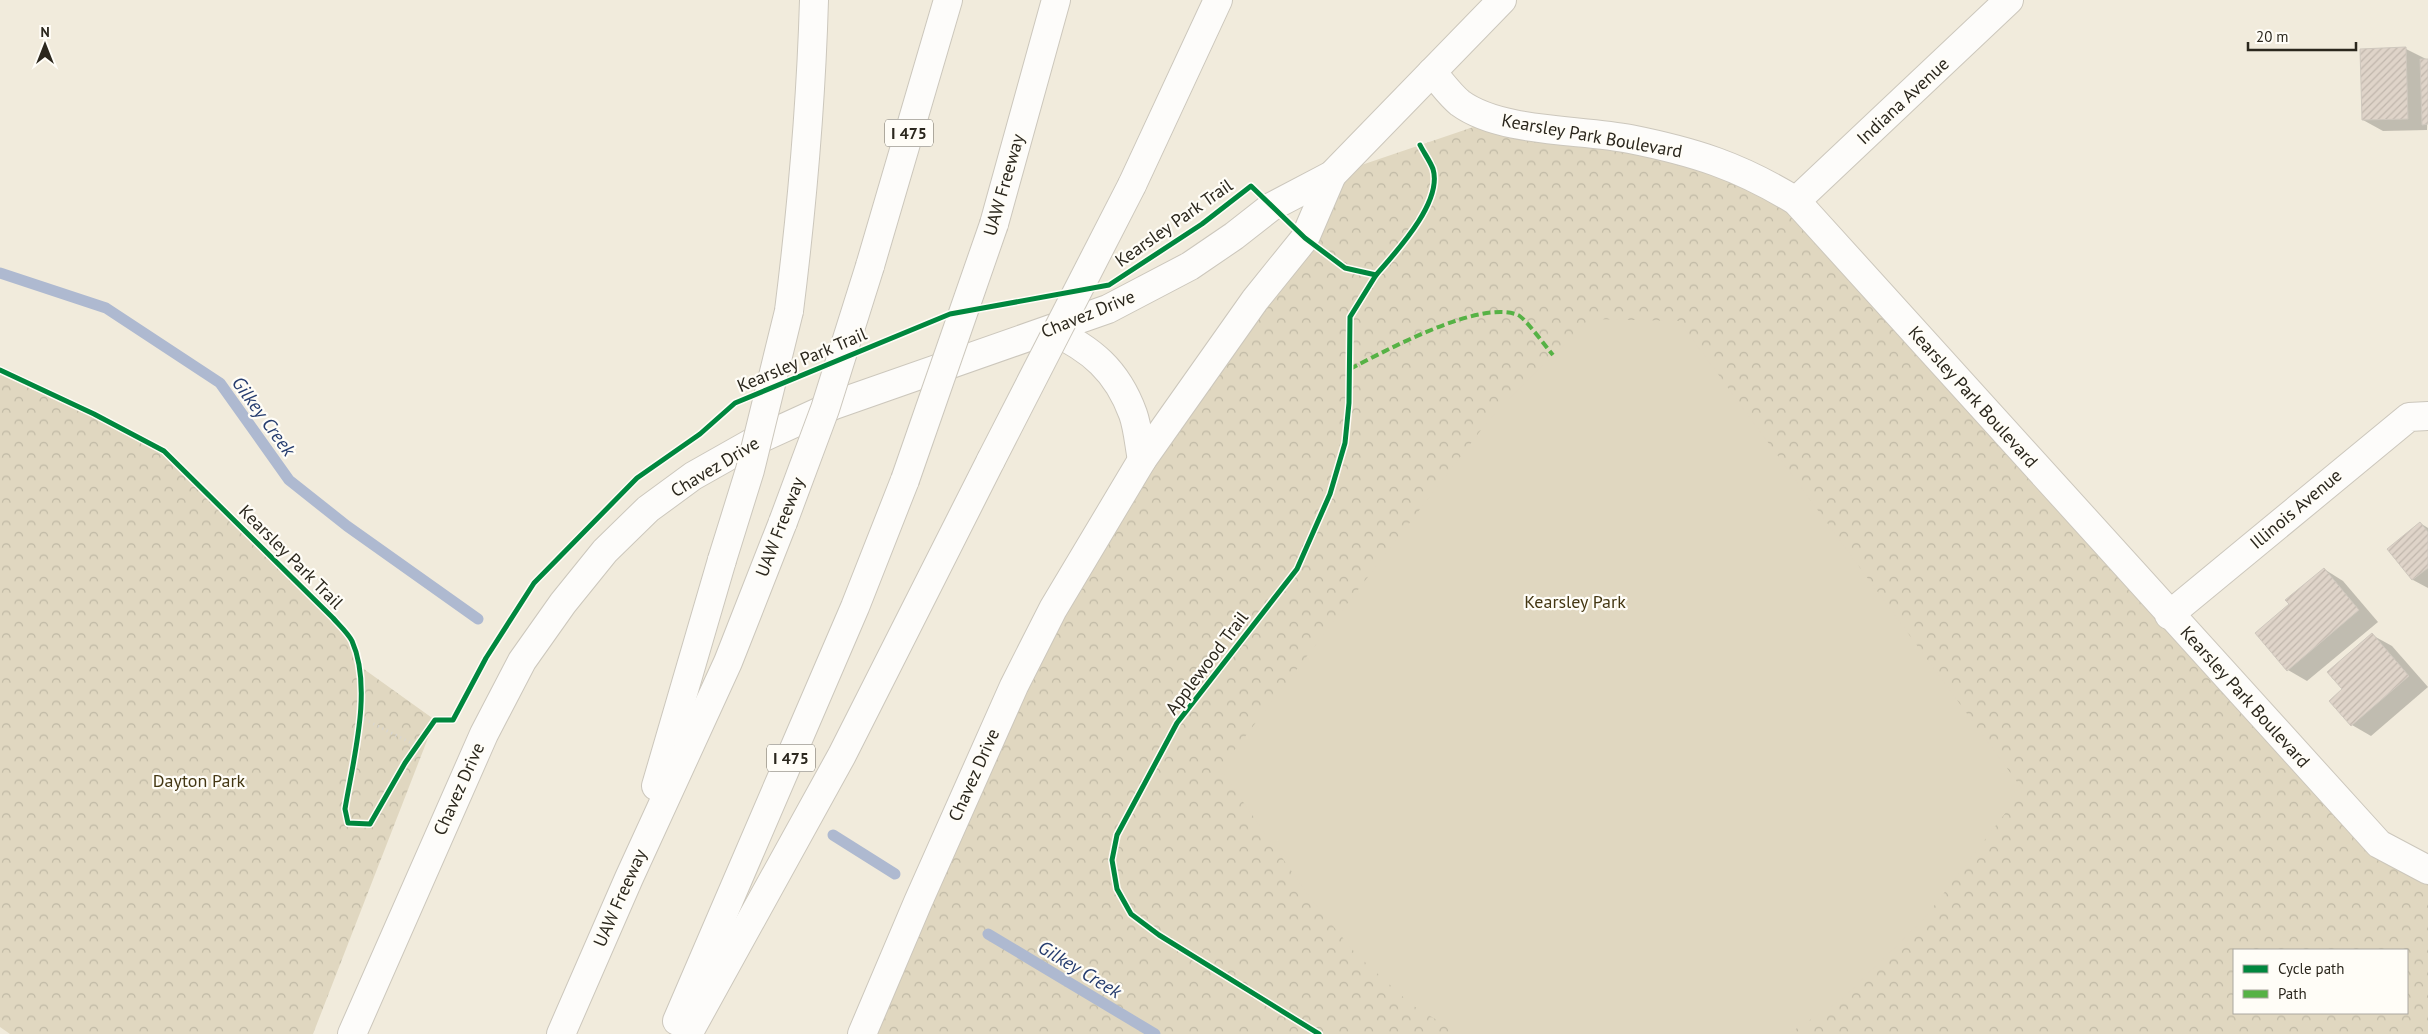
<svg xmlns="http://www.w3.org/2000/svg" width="2428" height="1034" font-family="'PT Sans',sans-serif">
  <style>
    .park { fill: url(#park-crowns); fill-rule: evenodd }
    .pitch { fill: #e0d7c0 }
    .shadow { fill: #0003 }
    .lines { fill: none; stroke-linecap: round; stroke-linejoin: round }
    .stream { stroke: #aeb9d0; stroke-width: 11 }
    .building { fill: url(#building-hatch); stroke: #cfc8be }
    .street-casing { stroke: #ccc7bc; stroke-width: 30 }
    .secondary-casing { stroke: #ccc7bc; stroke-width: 30 }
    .highway-casing { stroke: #ccc7bc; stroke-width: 30 }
    .path { stroke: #d8d6d1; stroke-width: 3; stroke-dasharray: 1 4; stroke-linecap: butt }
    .street { stroke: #fdfcfa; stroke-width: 28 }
    .secondary { stroke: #fdfcfa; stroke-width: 28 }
    .highway { stroke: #fdfcfa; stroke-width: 28 }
    .highway-bridge-casing { stroke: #ccc7bc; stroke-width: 30; stroke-linecap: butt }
    .highway-bridge { stroke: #fdfcfa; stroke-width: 28 }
    .quiet { stroke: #56b245; stroke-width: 4; stroke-dasharray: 8 4; stroke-linecap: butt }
    .cycleway-casing { stroke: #fffdf7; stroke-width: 8 }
    .cycleway { stroke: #00873e; stroke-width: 5 }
    .labels { text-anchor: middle; stroke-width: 4.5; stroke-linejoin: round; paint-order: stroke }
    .shield { fill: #fffdf7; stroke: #6b675e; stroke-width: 1 }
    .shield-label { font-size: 16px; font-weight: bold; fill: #2b271d }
    .street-label { font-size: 18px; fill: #2b271d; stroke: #fffdf7 }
    .park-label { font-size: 18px; fill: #443713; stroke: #fffdf7 }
    .water-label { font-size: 19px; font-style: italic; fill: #263d6f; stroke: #fffdf7 }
  </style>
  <defs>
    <pattern id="park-crowns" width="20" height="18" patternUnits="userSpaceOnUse" patternTransform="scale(1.25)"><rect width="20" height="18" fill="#e0d7c0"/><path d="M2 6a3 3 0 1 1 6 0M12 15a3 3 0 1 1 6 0" fill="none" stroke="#c0b9a5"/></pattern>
    <pattern id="building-hatch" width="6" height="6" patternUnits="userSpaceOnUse" patternTransform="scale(1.25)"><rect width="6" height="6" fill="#dfd4c9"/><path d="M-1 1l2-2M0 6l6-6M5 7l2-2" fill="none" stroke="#c0b6ac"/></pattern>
  </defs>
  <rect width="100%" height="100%" fill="#f1ebdc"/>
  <!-- park -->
  <g class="park">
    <path d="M 1494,120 L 1761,180 L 2379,844 L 2428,870 L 2428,1034 L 865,1034 L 1014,686 L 1332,175 ZM 2234,950 L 2407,950 L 2407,1013 L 2234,1013 Z"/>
    <path d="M 0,370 L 94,414 L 164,451 L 333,618 L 352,640 L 361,667 L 435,720 L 313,1034 L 10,1034 L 0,1027 Z"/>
  </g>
  <!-- pitch -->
  <path class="pitch" d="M 1589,319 L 1679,321 L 2023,790 L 1924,919 L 1841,1000 L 1788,1034 L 1460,1034 L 1412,1005 L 1356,954 L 1311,899 L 1220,769 L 1488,421 Z"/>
  <!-- shadow -->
  <g class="shadow">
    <path d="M 2406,49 L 2428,60 L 2427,130 L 2383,131 L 2363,120 Z"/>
    <path d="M 2420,523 L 2428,528 L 2428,588 L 2413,580 L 2388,549 Z"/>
    <path d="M 2324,569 L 2343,581 L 2378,622 L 2307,681 L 2288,670 L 2290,605 Z"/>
    <path d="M 2372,635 L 2392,646 L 2428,687 L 2371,736 L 2352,725 L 2344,689 Z"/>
  </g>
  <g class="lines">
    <!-- stream -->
    <g class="stream">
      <path d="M 0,273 L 106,308 L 220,383 L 289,480 L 347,526 L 478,619"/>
      <path d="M 833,835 L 895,874"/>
      <path d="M 988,934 L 1155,1034"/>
    </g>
  </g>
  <!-- building -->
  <g class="building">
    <path d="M 2406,47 L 2408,119 L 2362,120 L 2360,49 Z"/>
    <path d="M 2420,59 L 2428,59 L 2428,124 L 2422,125 Z"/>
    <path d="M 2420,522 L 2428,532 L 2428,568 L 2412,580 L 2387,549 Z"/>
    <path d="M 2324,568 L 2359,610 L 2287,671 L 2255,633 L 2289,604 L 2285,600 Z"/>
    <path d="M 2372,633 L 2409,676 L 2351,726 L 2329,701 L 2342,689 L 2327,672 Z"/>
  </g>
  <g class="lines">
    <!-- street casing -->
    <g class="street-casing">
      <g id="street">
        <path d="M 1432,72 C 1441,82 1450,95 1460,103 C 1501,133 1580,129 1630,139 C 1695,152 1739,166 1796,201 L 2379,844 L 2428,870"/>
        <path d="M 1796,201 L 2009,0"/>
        <path d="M 2169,615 L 2409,417 L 2428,416"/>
      </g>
    </g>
    <!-- secondary casing -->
    <g class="secondary-casing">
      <g id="secondary">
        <path d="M 1051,330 C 1091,349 1117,370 1133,414 C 1138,428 1139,445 1142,460"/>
        <path d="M 352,1034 L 484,734 L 522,661 L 563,603 L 605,551 L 648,509 L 693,476 L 755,441 L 834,405 L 1108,309 L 1190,266 L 1234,236 L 1271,207 L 1332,175 L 1502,0"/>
        <path d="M 862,1034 L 918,902 L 1014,686 L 1053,609 L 1142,460 L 1255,300 L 1305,238 L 1332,175"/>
      </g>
    </g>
    <!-- highway casing -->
    <g class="highway-casing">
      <g id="highway">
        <path d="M 1132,185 L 1218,0"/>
        <path d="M 994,224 L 1056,0"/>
        <path d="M 870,266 L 948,0"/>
        <path d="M 789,311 C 802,207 811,104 814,0"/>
        <path d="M 656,786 L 722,560"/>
        <path d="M 677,1021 L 855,607 L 905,480"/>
        <path d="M 561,1034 L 629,878 L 728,662 L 783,522"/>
        <path d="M 688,1034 L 842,755 L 991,460"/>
      </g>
    </g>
    <!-- path -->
    <path class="path" d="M 360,717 L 417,746"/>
    <!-- street -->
    <use href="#street" class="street"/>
    <!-- secondary -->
    <use href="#secondary" class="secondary"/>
    <!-- highway -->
    <use href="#highway" class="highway"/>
    <!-- highway-bridge casing -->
    <g class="highway-bridge-casing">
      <g id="highway-bridge">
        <path d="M 991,460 L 1132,185"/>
        <path d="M 905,480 L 994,224"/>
        <path d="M 783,522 L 825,409 L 870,266"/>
        <path d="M 722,560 L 750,470 L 789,311"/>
      </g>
    </g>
    <!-- highway-bridge -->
    <use href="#highway-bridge" class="highway-bridge"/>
    <!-- quiet -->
    <path class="quiet" d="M 1350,369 C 1385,351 1480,299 1518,315 C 1525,318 1546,347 1553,355"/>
    <!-- cycleway casing -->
    <g class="cycleway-casing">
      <g id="cycleway">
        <path d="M 0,370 L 94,414 L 164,451 L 333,618 C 339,625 348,633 352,641 C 373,688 353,760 345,809 L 348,823 L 370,824 L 405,763 L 435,720 L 453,720 L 486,658 L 534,583 L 637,478 L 700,434 L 735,403 L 950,314 L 1109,285 L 1202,224 L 1251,186 L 1305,238 L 1345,268 L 1376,275 C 1396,252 1443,202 1433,169 C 1430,161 1424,153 1420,145"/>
        <path d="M 1319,1034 L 1159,935 L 1131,914 L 1117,889 L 1112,860 L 1117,835 L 1177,723 L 1297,569 L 1330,494 L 1345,443 L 1349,403 L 1350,317 L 1376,275"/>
      </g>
    </g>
    <!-- cycleway -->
    <use href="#cycleway" class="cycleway"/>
  </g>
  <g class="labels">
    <!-- shield labels -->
    <g class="shield">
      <rect x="885" y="119.5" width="48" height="27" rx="4"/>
      <rect x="767" y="744.5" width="48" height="27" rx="4"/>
    </g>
    <g class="shield-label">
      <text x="909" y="139">I 475</text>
      <text x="791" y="764">I 475</text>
    </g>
    <!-- street labels -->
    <g class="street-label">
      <text transform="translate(1903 101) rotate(-43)" y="6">Indiana Avenue</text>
      <text transform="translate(1592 136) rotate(10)" y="6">Kearsley Park Boulevard</text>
      <text transform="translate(1004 185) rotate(-74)" y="6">UAW Freeway</text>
      <text transform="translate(1174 223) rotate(-35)" y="6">Kearsley Park Trail</text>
      <text transform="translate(1088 314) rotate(-22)" y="6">Chavez Drive</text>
      <text transform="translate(802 360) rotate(-23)" y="6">Kearsley Park Trail</text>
      <text transform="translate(1973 397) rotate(48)" y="6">Kearsley Park Boulevard</text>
      <text transform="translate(715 467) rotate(-31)" y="6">Chavez Drive</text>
      <text transform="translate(2296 509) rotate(-40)" y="6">Illinois Avenue</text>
      <text transform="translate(780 527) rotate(-69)" y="6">UAW Freeway</text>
      <text transform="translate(291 557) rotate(45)" y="6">Kearsley Park Trail</text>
      <text transform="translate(1207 663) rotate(-53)" y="6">Applewood Trail</text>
      <text transform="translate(2245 697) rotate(48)" y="6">Kearsley Park Boulevard</text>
      <text transform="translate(974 775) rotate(-66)" y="6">Chavez Drive</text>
      <text transform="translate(459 789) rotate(-66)" y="6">Chavez Drive</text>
      <text transform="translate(620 898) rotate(-66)" y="6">UAW Freeway</text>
    </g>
    <!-- park labels -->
    <g class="park-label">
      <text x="1575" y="608">Kearsley Park</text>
      <text x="199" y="787">Dayton Park</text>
    </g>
    <!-- water labels -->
    <g class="water-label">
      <text transform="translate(264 416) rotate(54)" y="7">Gilkey Creek</text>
      <text transform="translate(1080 969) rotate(31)" y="7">Gilkey Creek</text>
    </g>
  </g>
  <!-- legend -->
  <rect x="2233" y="949" width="175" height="65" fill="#fffdf7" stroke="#aaa7a0"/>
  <rect x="2243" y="965" width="25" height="8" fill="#00873e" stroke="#aaa7a0"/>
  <text x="2278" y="974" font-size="15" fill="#2b271d">Cycle path</text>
  <rect x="2243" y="990" width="25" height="8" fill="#56b245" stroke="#aaa7a0"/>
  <text x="2278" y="999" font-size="15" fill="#2b271d">Path</text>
  <!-- north arrow -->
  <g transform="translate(45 45)" stroke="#fffdf7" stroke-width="4" paint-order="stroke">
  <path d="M0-4L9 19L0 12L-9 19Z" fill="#2b271d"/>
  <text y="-8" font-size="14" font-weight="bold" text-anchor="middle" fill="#2b271d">N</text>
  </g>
  <!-- scale -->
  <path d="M2248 42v8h108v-8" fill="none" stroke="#2b271d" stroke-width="2.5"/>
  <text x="2256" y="42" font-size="15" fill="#2b271d" stroke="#fffdf7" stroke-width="4" paint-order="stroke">20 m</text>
</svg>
